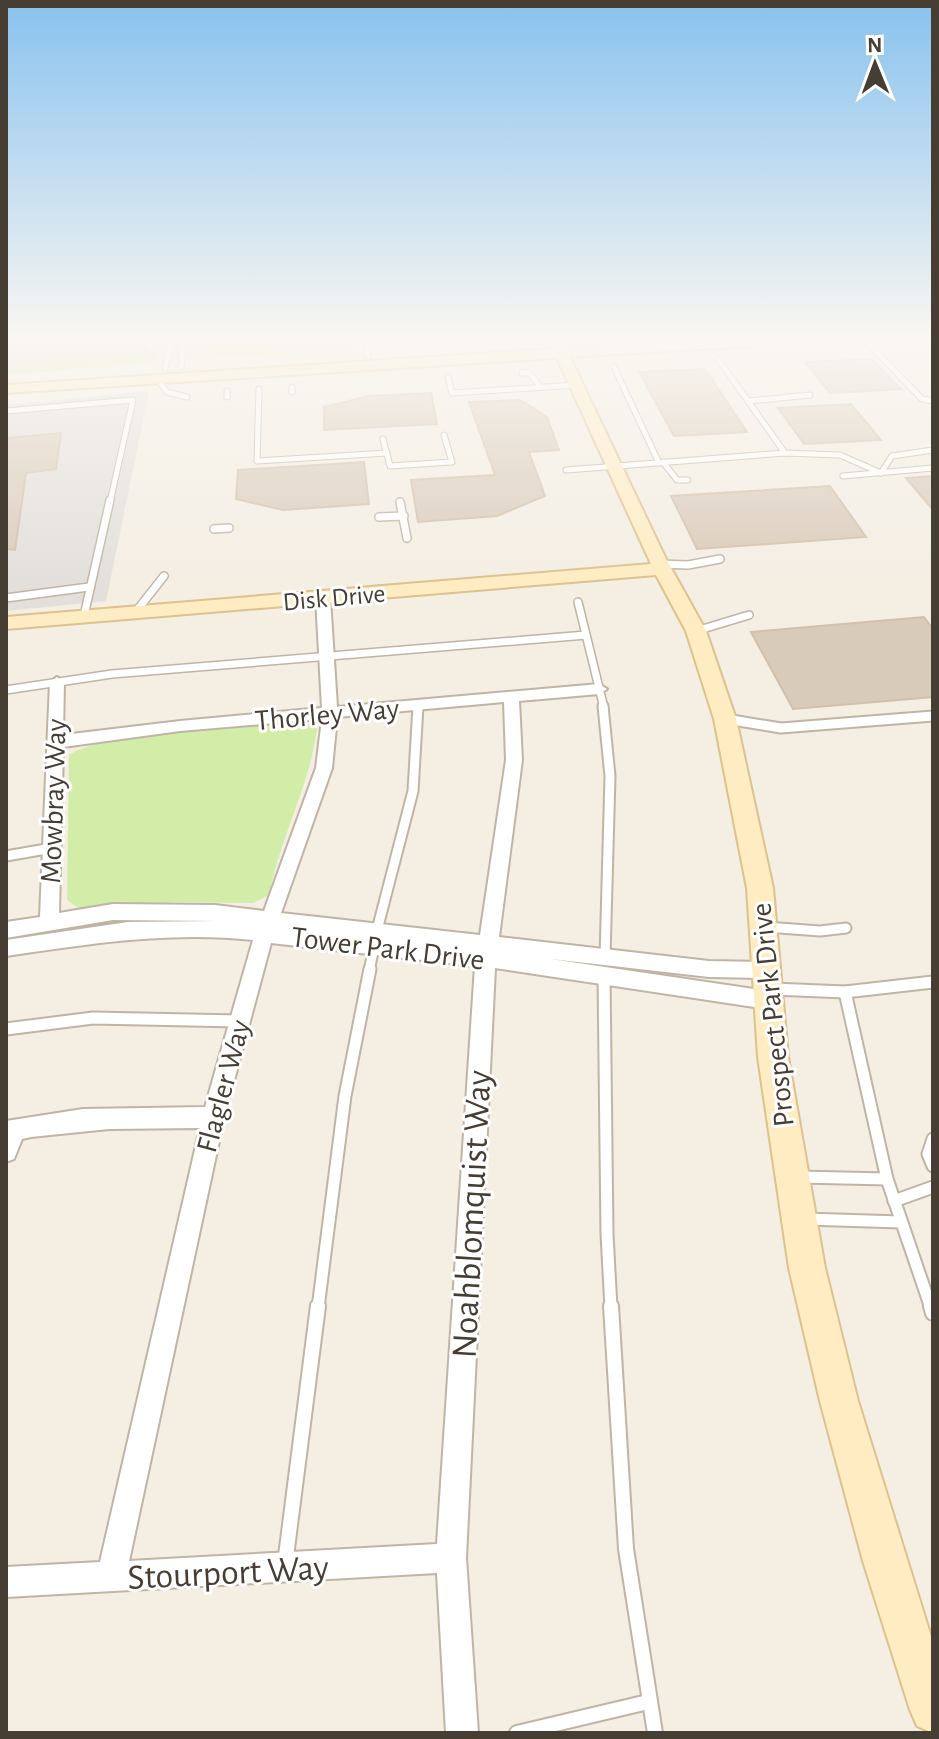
<svg xmlns="http://www.w3.org/2000/svg" width="939" height="1739" font-family="'Alegreya Sans',sans-serif">
  <style>
    .green { fill: #d2eda7 }
    .parking { fill: #e3e0dc }
    .building { fill: #d9cbba; stroke: #d2c0aa; stroke-width: 2 }
    .lines { fill: none; stroke-linecap: round; stroke-linejoin: round }
    .lane-far4-casing { stroke: #c0b5a5; stroke-width: 7 }
    .lane-far3-casing { stroke: #c0b5a5; stroke-width: 10 }
    .lane-far2-casing { stroke: #c0b5a5; stroke-width: 13 }
    .lane-far1-casing { stroke: #c0b5a5; stroke-width: 15 }
    .lane-casing { stroke: #c0b5a5; stroke-width: 18 }
    .street-casing { stroke: #c0b5a5; stroke-width: 4 }
    .secondary-casing { stroke: #dbc28f; stroke-width: 4 }
    .path { stroke: #c3b094; stroke-width: 2; stroke-dasharray: 2 2; stroke-linecap: butt }
    .lane-far4 { stroke: #fff; stroke-width: 5 }
    .lane-far3 { stroke: #fff; stroke-width: 7 }
    .lane-far2 { stroke: #fff; stroke-width: 9 }
    .lane-far1 { stroke: #fff; stroke-width: 11 }
    .lane { stroke: #fff; stroke-width: 14 }
    .street { fill: #fff; fill-rule: evenodd }
    .secondary { fill: #ffecc2; fill-rule: evenodd }
    .labels { text-anchor: middle; stroke-width: 6; stroke-linejoin: round; paint-order: stroke }
    .far-street-label { font-size: 26px; fill: #463d33; stroke: #fff }
    .street-label { font-size: 30px; fill: #463d33; stroke: #fff }
    .near-street-label { font-size: 36px; fill: #463d33; stroke: #fff }
  </style>
  <rect width="100%" height="100%" fill="#f4eee3"/>
  <!-- green -->
  <g class="green">
    <path d="M 154,341 L 163,341 L 157,362 L 6,375 L 6,367 L 153,353 Z"/>
    <path d="M 328,341 L 358,341 L 359,346 L 353,351 L 191,358 L 192,347 L 316,349 Z"/>
    <path d="M 303,722 L 317,728 C 310,786 280,837 269,895 L 253,903 L 175,902 L 81,910 L 67,900 L 69,755 C 108,730 250,727 303,722 Z"/>
  </g>
  <!-- parking -->
  <g class="parking">
    <path d="M 45,341 L 154,341 L 154,353 L 6,367 L 6,345 Z"/>
    <path d="M 163,341 L 328,341 L 316,349 L 192,347 L 191,360 L 159,362 Z"/>
    <path d="M 149,391 L 106,601 L 6,611 L 6,405 Z"/>
  </g>
  <!-- building -->
  <g class="building">
    <path d="M 872,359 L 901,389 L 830,393 L 805,362 Z"/>
    <path d="M 705,369 L 747,432 L 674,436 L 639,372 Z"/>
    <path d="M 431,393 L 437,424 L 324,430 L 324,407 L 369,396 Z"/>
    <path d="M 520,400 L 547,417 L 559,450 L 529,452 L 545,496 L 497,516 L 418,522 L 411,480 L 495,475 L 469,402 Z"/>
    <path d="M 851,404 L 881,440 L 804,444 L 778,408 Z"/>
    <path d="M 61,433 L 56,469 L 26,473 L 15,550 L 6,549 L 6,438 Z"/>
    <path d="M 364,462 L 369,504 L 283,510 L 236,499 L 238,470 Z"/>
    <path d="M 933,476 L 933,510 L 906,478 Z"/>
    <path d="M 830,486 L 866,537 L 697,549 L 671,496 Z"/>
    <path d="M 924,617 L 933,629 L 933,697 L 793,709 L 751,632 Z"/>
  </g>
  <g class="lines">
    <!-- lane-far4 casing -->
    <g class="lane-far4-casing">
      <g id="lane-far4">
        <path d="M 367,341 L 368,356"/>
        <path d="M 866,341 L 922,399 L 933,401"/>
        <path d="M 150,348 L 151,341"/>
        <path d="M 718,359 L 785,453"/>
        <path d="M 181,367 L 184,341"/>
        <path d="M 614,367 L 659,463"/>
        <path d="M 165,368 L 172,341"/>
        <path d="M 522,373 L 529,373 L 541,387"/>
        <path d="M 156,377 L 167,392 L 187,397"/>
        <path d="M 448,377 L 452,393 L 576,385"/>
        <path d="M 292,387 L 292,392"/>
        <path d="M 259,389 L 257,461 L 387,453"/>
        <path d="M 227,391 L 227,397"/>
        <path d="M 748,401 L 810,395"/>
        <path d="M 6,411 L 133,400 L 110,502"/>
        <path d="M 383,439 L 390,466 L 452,462 L 444,435"/>
        <path d="M 663,462 L 677,480 L 688,480"/>
        <path d="M 566,470 L 785,453 L 840,455 L 881,473"/>
        <path d="M 881,473 L 892,456 L 933,450"/>
        <path d="M 843,476 L 933,468"/>
      </g>
    </g>
    <!-- lane-far3 casing -->
    <g class="lane-far3-casing">
      <g id="lane-far3">
        <path d="M 400,502 L 407,538"/>
        <path d="M 379,517 L 404,516"/>
        <path d="M 214,529 L 229,528"/>
        <path d="M 660,564 L 688,565 L 720,559"/>
        <path d="M 6,598 L 89,587"/>
        <path d="M 578,602 L 604,708"/>
        <path d="M 134,614 L 164,576"/>
        <path d="M 84,616 L 110,500"/>
        <path d="M 696,631 L 749,615"/>
        <path d="M 6,690 L 112,674 L 586,635"/>
      </g>
    </g>
    <!-- lane-far2 casing -->
    <g class="lane-far2-casing">
      <g id="lane-far2">
        <path d="M 603,706 L 610,776 L 605,957"/>
        <path d="M 726,719 L 781,728 L 933,716"/>
        <path d="M 6,856 L 52,848"/>
        <path d="M 766,927 L 820,931 L 846,928"/>
        <path d="M 377,930 L 413,791 L 418,706"/>
        <path d="M 369,971 L 374,947"/>
      </g>
    </g>
    <!-- lane-far1 casing -->
    <g class="lane-far1-casing">
      <g id="lane-far1">
        <path d="M 604,975 L 607,1234 L 611,1308"/>
        <path d="M 773,989 L 845,992 L 933,982"/>
        <path d="M 845,992 L 887,1179 L 931,1308"/>
        <path d="M 6,1029 L 93,1018 L 239,1021"/>
        <path d="M 933,1139 L 928,1154 L 933,1166"/>
        <path d="M 799,1177 L 887,1179"/>
        <path d="M 894,1201 L 933,1187"/>
        <path d="M 805,1219 L 901,1222"/>
        <path d="M 318,1308 L 345,1096 L 370,969"/>
      </g>
    </g>
    <!-- lane casing -->
    <g class="lane-casing">
      <g id="lane">
        <path d="M 611,1306 L 626,1549 L 655,1733"/>
        <path d="M 931,1306 L 933,1313"/>
        <path d="M 285,1564 L 318,1306"/>
        <path d="M 517,1733 L 648,1702"/>
      </g>
    </g>
    <!-- street casing -->
    <g class="street-casing">
      <path id="street" d="M 323,594 L 330,598 L 337,707 L 599,684 L 607,689 L 599,694 L 519,701 L 522,760 L 499,937 L 709,961 L 766,962 L 773,964 L 776,970 L 773,976 L 766,978 L 709,977 L 551,959 L 768,991 L 775,994 L 778,1000 L 775,1006 L 768,1009 L 495,968 L 466,1558 L 478,1733 L 446,1733 L 437,1573 L 6,1597 L 6,1567 L 100,1562 L 200,1128 L 109,1129 L 31,1137 L 22,1139 L 14,1159 L 6,1162 L 6,1121 L 83,1109 L 205,1107 L 253,940 C 169,931 88,944 6,956 L 6,940 L 128,922 L 219,921 L 113,920 L 6,938 L 6,922 L 40,917 L 50,682 L 57,677 L 64,682 L 63,735 L 180,721 L 322,708 L 316,598 ZM 504,702 L 506,760 L 480,935 L 281,913 L 332,768 L 337,717 ZM 322,719 L 316,768 L 264,911 L 215,905 L 113,904 L 59,913 L 63,747 L 180,731 ZM 271,943 L 475,966 L 437,1544 L 129,1561 L 224,1118 Z"/>
    </g>
    <!-- secondary casing -->
    <g class="secondary-casing">
      <path id="secondary" d="M 549,341 L 563,341 L 566,349 L 701,341 L 775,341 L 768,345 L 570,357 L 665,557 L 706,631 L 736,719 L 773,888 L 788,1057 L 825,1268 L 858,1401 L 933,1643 L 933,1733 L 917,1726 L 910,1710 L 863,1561 L 820,1401 L 789,1268 L 758,1057 L 747,888 L 714,719 L 686,631 L 656,575 L 6,629 L 6,617 L 651,564 L 557,358 L 6,393 L 6,385 L 553,349 Z"/>
    </g>
    <!-- path -->
    <g class="path">
      <path d="M 46,341 L 46,346"/>
      <path d="M 6,344 L 14,343 L 13,349"/>
    </g>
    <!-- lane-far4 -->
    <use href="#lane-far4" class="lane-far4"/>
    <!-- lane-far3 -->
    <use href="#lane-far3" class="lane-far3"/>
    <!-- lane-far2 -->
    <use href="#lane-far2" class="lane-far2"/>
    <!-- lane-far1 -->
    <use href="#lane-far1" class="lane-far1"/>
    <!-- lane -->
    <use href="#lane" class="lane"/>
    <!-- street -->
    <use href="#street" class="street"/>
    <!-- secondary -->
    <use href="#secondary" class="secondary"/>
  </g>
  <!-- sky -->
  <linearGradient id="sky" x2="0" y2="1"><stop stop-color="#88c2ee"/><stop offset="0.58" stop-color="#faf7f2"/><stop offset="1" stop-color="#faf7f2" stop-opacity="0"/></linearGradient>
  <rect width="939" height="584" fill="url(#sky)"/>
  <g class="labels">
    <!-- far-street labels -->
    <g class="far-street-label">
      <text transform="translate(334 597) rotate(-5)" y="9">Disk Drive</text>
    </g>
    <!-- street labels -->
    <g class="street-label">
      <text transform="translate(327 714) rotate(-5)" y="10">Thorley Way</text>
      <text transform="translate(53 801) rotate(-88)" y="10">Mowbray Way</text>
      <text transform="translate(388 948) rotate(7)" y="10">Tower Park Drive</text>
      <text transform="translate(772 1015) rotate(-96)" y="10">Prospect Park Drive</text>
      <text transform="translate(223 1086) rotate(-75)" y="10">Flagler Way</text>
    </g>
    <!-- near-street labels -->
    <g class="near-street-label">
      <text transform="translate(470 1214) rotate(-87)" y="13">Noahblomquist Way</text>
      <text transform="translate(228 1571) rotate(-3)" y="13">Stourport Way</text>
    </g>
  </g>
  <!-- border -->
  <rect width="939" height="1739" fill="none" stroke="#463d33" stroke-width="16"/>
  <!-- north arrow -->
  <g transform="translate(875 64) rotate(359)" stroke="#ffffff" stroke-width="6" paint-order="stroke">
  <path d="M0-6L14 30L0 20L-14 30Z" fill="#463d33"/>
  <text y="-12" font-size="22" font-weight="bold" text-anchor="middle" fill="#463d33">N</text>
  </g>
</svg>
